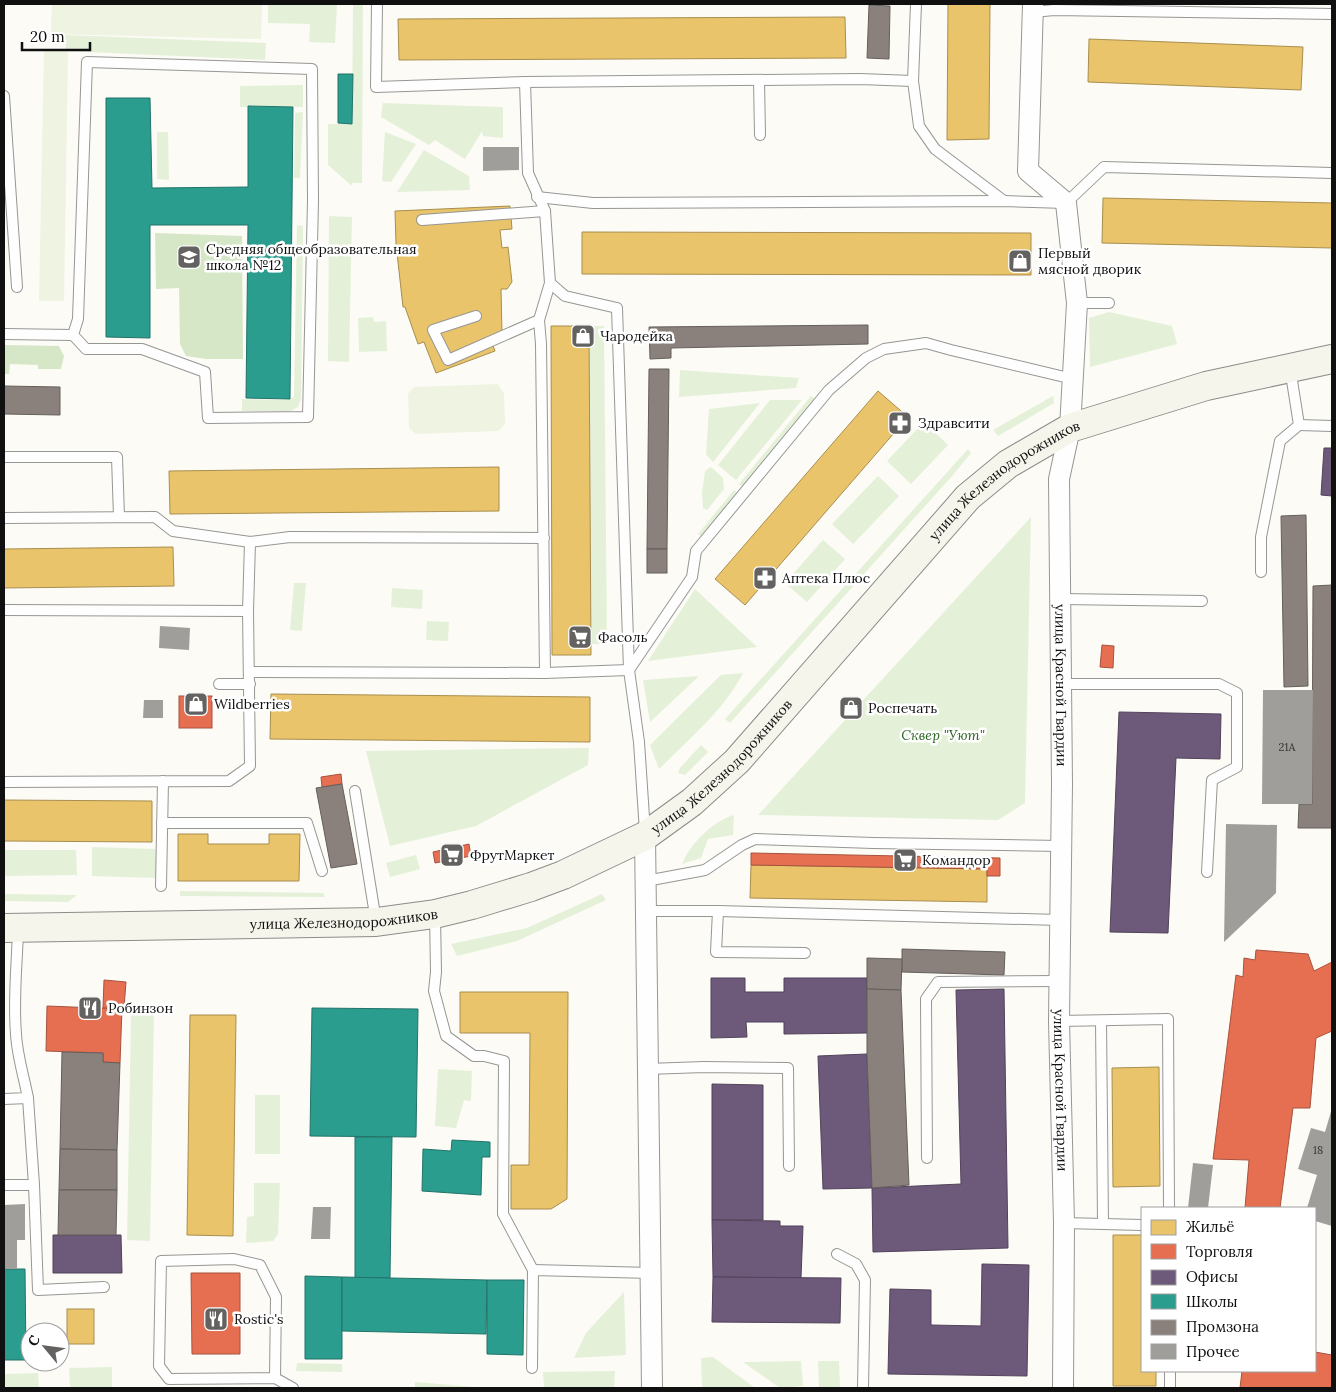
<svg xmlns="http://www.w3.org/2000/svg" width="1336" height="1392" font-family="Lora,serif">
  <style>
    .green { fill: #e4f1d8 }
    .forest { fill: #d5e7c6 }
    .pitch { fill: #eef4e1 }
    .homes { fill: #e9c46a; stroke: #a88e4f }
    .shops { fill: #e76f51; stroke: #a6523e }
    .offices { fill: #6d597a; stroke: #51435a }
    .schools { fill: #2a9d8f; stroke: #227369 }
    .industry { fill: #8a817c; stroke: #655f5c }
    .building { fill: #a09e9b }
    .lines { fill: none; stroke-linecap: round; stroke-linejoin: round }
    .lane-casing { stroke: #969694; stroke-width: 12 }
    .street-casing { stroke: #969694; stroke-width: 22 }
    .secondary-casing { stroke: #8d8c8a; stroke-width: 30 }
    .lane { stroke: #fffefe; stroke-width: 10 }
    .street { stroke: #fffefe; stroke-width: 20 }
    .secondary { stroke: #f5f5ec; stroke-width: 28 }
    .labels { text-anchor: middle; stroke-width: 5; stroke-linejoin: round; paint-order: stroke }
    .number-label { font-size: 11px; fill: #343433 }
    .poi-label { font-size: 14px; fill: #101010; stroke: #fff; text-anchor: start }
    .street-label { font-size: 14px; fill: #101010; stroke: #fff }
    .park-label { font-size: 14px; font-style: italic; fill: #2d6523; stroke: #fff }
  </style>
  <rect width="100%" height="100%" fill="#fcfbf6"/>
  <!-- green -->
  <g class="green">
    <path d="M 268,4 L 337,4 L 335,43 L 309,42 L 310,24 L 268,23 Z"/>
    <path d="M 353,4 L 363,4 L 362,183 L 352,183 L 352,186 L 328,165 L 328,124 L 352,124 Z"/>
    <path d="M 65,35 L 266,43 L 265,60 L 66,51 Z"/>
    <path d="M 303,85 L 303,107 L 240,107 L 240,86 Z"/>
    <path d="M 383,103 L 503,107 L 503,138 L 483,136 L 482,131 L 465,159 L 435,140 L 429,145 L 381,117 Z"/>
    <path d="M 303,112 L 300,178 L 294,178 L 295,113 Z"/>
    <path d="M 157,132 L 168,132 L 169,180 L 157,179 Z"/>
    <path d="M 385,132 L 416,144 L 391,182 L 382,181 Z"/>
    <path d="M 424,150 L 469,176 L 470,190 L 397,192 Z"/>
    <path d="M 329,216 L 352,217 L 349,362 L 328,361 Z"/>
    <path d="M 297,225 L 303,226 L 301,399 L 298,407 L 291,411 L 242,411 L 242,399 L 286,400 L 294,397 Z"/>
    <path d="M 1109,312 L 1172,326 L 1177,344 L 1090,367 L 1089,318 Z"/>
    <path d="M 373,317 L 374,322 L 386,321 L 387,351 L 359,352 L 358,318 Z"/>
    <path d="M 589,326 L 604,326 L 607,644 L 591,644 Z"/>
    <path d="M 680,370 L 799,378 L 796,388 L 679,397 Z"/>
    <path d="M 811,396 L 816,400 L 744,488 L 739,484 Z"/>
    <path d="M 1053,396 L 1054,403 L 998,436 L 993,430 Z"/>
    <path d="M 770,400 L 802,400 L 736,480 L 718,465 Z"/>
    <path d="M 760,403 L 713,462 L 706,454 L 709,409 Z"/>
    <path d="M 924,422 L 948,445 L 911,484 L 887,461 Z"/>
    <path d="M 968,449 L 971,453 L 953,475 L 730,723 L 725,719 Z"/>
    <path d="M 711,467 L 723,478 L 724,489 L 707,510 L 703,508 L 702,493 L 705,471 Z"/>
    <path d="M 878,476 L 899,496 L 853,544 L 832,524 Z"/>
    <path d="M 734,490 L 739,494 L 704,539 L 698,534 Z"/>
    <path d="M 1031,517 L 1025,803 L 998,820 L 758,815 Z"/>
    <path d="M 823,540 L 845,559 L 807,602 L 785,583 Z"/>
    <path d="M 294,583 L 306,583 L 302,631 L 290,630 Z"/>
    <path d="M 392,588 L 423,590 L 422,609 L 391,607 Z"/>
    <path d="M 695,589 L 757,647 L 648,661 Z"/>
    <path d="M 427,621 L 449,622 L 448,641 L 426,640 Z"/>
    <path d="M 743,673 C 724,710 689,739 659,769 L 650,745 L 721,675 Z"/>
    <path d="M 699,676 L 650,722 L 643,680 Z"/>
    <path d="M 701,745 L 708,752 L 685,775 L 678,773 L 680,768 Z"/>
    <path d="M 589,748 L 588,765 L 476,826 L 390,846 L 366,751 Z"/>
    <path d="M 734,815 L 733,835 L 708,839 L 701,858 L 682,864 C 690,844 713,821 734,815 Z"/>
    <path d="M 92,847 L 157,849 L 157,878 L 92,876 Z"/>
    <path d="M 4,850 L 76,850 L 77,875 L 4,876 Z"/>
    <path d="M 416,855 L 420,869 L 390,877 L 386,863 Z"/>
    <path d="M 180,891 L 323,893 L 325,897 L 180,896 Z"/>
    <path d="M 4,894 L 77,895 L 68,902 L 4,901 Z"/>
    <path d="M 602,894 L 606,900 L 517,941 L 457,956 L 451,944 L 527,928 Z"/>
    <path d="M 131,1015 L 154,1015 L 150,1241 L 127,1240 Z"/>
    <path d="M 438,1069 L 472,1071 L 471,1101 L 464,1100 L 456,1128 L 435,1126 Z"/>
    <rect x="255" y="1095" width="25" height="59"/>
    <path d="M 254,1183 L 280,1183 L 278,1234 L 273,1241 L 246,1243 L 247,1217 L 254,1216 Z"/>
    <path d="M 624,1292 L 626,1355 L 574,1358 L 586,1333 Z"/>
    <path d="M 713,1357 L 755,1388 L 702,1388 L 701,1358 Z"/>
    <path d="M 801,1361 L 803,1386 L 780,1388 L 743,1362 Z"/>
    <path d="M 818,1361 L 839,1361 L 840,1388 L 819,1388 Z"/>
    <path d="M 297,1363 L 342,1364 L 342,1372 L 296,1371 Z"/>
    <path d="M 112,1367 L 112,1388 L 70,1388 L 69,1368 Z"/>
    <path d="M 615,1371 L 614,1387 L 544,1387 L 543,1372 Z"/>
    <path d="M 38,1373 L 39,1388 L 4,1388 L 4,1374 Z"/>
    <path d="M 415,1382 L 475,1387 L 476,1388 L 415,1388 Z"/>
  </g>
  <!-- forest -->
  <g class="forest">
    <path d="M 155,233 L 242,236 L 243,359 L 206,359 L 186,356 L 180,344 L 179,288 L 156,289 Z"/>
    <path d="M 4,345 L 59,346 L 64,356 L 61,369 L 38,369 L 38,365 L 10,364 L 9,374 L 4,374 Z"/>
  </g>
  <!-- pitch -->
  <g class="pitch">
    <path d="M 52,4 L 262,4 L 261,39 L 51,34 Z"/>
    <path d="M 44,51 L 68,51 L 64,301 L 39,301 Z"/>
    <path d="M 498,384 L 504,394 L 505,424 L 498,431 L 416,434 L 409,428 L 408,394 L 414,387 Z"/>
  </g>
  <!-- homes -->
  <g class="homes">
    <path d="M 948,4 L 990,4 L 989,139 L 947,140 Z"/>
    <path d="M 845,17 L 846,58 L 399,60 L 398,19 Z"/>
    <path d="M 1089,39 L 1303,47 L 1301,90 L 1088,82 Z"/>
    <path d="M 1103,198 L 1332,203 L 1332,248 L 1102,243 Z"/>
    <path d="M 510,206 L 512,229 L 500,230 L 502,248 L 508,247 L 512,282 L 507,289 L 501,289 L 502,333 L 490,338 L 495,351 L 436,373 L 424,342 L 418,344 L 405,307 L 403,307 L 396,244 L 395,211 Z"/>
    <path d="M 582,232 L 1031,233 L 1031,275 L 582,274 Z"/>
    <path d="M 551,326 L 589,326 L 591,655 L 552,655 Z"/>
    <path d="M 878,391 L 908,417 L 745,605 L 715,579 Z"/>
    <path d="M 499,467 L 499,511 L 170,514 L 169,471 Z"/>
    <path d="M 173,547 L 174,586 L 4,588 L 4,549 Z"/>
    <path d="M 271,694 L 590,697 L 590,742 L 270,739 Z"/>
    <path d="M 4,800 L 152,801 L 152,842 L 4,841 Z"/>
    <path d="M 178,834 L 208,834 L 208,844 L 269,844 L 269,834 L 300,834 L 299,881 L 178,881 Z"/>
    <path d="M 751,865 L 987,869 L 987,902 L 750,898 Z"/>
    <path d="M 460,992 L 568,992 L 567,1199 L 551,1209 L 511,1209 L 511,1165 L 529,1165 L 530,1033 L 460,1033 Z"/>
    <path d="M 190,1015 L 236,1015 L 233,1236 L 187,1235 Z"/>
    <path d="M 1159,1067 L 1160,1186 L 1113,1187 L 1112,1068 Z"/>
    <path d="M 1113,1235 L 1142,1235 L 1142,1371 L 1156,1371 L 1156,1386 L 1113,1386 Z"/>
    <rect x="67" y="1309" width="27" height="35"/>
  </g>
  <!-- shops -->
  <g class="shops">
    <path d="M 1102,645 L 1114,646 L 1113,668 L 1100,667 Z"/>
    <rect x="179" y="696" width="33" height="32"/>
    <path d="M 341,774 L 342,784 L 322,787 L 321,777 Z"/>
    <path d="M 469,844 L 471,856 L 435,863 L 433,852 Z"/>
    <path d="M 751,853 L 1000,858 L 1000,876 L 987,876 L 987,869 L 751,865 Z"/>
    <path d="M 1256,950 L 1308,954 L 1314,971 L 1332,962 L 1332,1031 L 1316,1038 L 1310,1108 L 1293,1108 L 1280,1208 L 1245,1208 L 1249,1160 L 1213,1159 L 1236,975 L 1243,977 L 1244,958 L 1255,960 Z"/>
    <path d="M 104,980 L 126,982 L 124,1008 L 122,1009 L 103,1008 Z"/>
    <path d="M 47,1006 L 122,1009 L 120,1063 L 103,1062 L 103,1053 L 46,1051 Z"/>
    <path d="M 191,1273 L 240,1273 L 240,1354 L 192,1354 Z"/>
    <path d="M 1315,1352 L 1332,1355 L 1332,1388 L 1240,1388 L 1242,1371 L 1315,1371 Z"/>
  </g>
  <!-- offices -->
  <g class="offices">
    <path d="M 1324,448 L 1332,448 L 1332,496 L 1321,495 Z"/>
    <path d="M 1119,712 L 1221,714 L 1220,759 L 1176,758 L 1168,933 L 1110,932 Z"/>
    <path d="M 711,978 L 745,978 L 745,992 L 784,992 L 784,978 L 867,978 L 868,1033 L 784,1034 L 784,1022 L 746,1022 L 747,1037 L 711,1038 Z"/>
    <path d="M 1004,989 L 1008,1248 L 873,1252 L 872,1188 L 961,1184 L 956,990 Z"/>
    <path d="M 867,1054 L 872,1188 L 823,1189 L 818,1056 Z"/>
    <path d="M 712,1084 L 763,1085 L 763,1220 L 712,1220 Z"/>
    <path d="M 712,1220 L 780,1221 L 780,1226 L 803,1226 L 801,1278 L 713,1277 Z"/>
    <path d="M 53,1235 L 121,1235 L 122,1273 L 53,1273 Z"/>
    <path d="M 982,1264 L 1029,1265 L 1027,1376 L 888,1374 L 890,1289 L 931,1290 L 931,1325 L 981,1326 Z"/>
    <path d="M 713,1277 L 841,1278 L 840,1323 L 712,1322 Z"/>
  </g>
  <!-- schools -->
  <g class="schools">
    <path d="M 338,74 L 353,74 L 352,124 L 338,123 Z"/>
    <path d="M 106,98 L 150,98 L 152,188 L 248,187 L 248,106 L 293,107 L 290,399 L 246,398 L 248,225 L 150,225 L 150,338 L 106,337 Z"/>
    <path d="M 312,1008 L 418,1009 L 416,1137 L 310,1136 Z"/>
    <path d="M 355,1137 L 392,1137 L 390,1278 L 355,1278 Z"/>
    <path d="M 452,1140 L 490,1142 L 490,1157 L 482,1157 L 481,1195 L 422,1191 L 423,1149 L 451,1151 Z"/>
    <path d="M 4,1269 L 25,1269 L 26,1360 L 4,1360 Z"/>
    <path d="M 305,1276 L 342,1277 L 342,1359 L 305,1359 Z"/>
    <path d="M 342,1277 L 487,1280 L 486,1334 L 342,1331 Z"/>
    <path d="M 487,1280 L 524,1280 L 523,1355 L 487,1354 Z"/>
  </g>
  <!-- industry -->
  <g class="industry">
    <path d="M 869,5 L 890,6 L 889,59 L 867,58 Z"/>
    <path d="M 868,325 L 868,344 L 671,348 L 671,358 L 650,359 L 649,327 Z"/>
    <path d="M 649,369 L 669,369 L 667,549 L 647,549 Z"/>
    <path d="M 4,386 L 60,387 L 60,415 L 4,414 Z"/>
    <path d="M 1306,515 L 1308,686 L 1284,687 L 1281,516 Z"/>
    <rect x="647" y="549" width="20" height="24"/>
    <path d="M 1332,585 L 1332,828 L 1298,828 L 1299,804 L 1312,804 L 1313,586 Z"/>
    <path d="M 342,784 L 357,864 L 331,868 L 316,788 Z"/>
    <path d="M 902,949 L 1005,952 L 1004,975 L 902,972 Z"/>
    <path d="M 867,958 L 902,959 L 901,990 L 867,989 Z"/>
    <path d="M 867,989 L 901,990 L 909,1185 L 872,1188 L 867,1054 Z"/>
    <path d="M 62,1052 L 103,1053 L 103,1062 L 120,1063 L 117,1150 L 60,1149 Z"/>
    <path d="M 60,1149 L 117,1150 L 117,1190 L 59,1190 Z"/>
    <path d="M 59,1190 L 117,1190 L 116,1235 L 58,1235 Z"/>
  </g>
  <!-- building -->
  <g class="building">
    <path d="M 483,147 L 519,147 L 519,170 L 483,171 Z"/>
    <path d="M 160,626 L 190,628 L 189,650 L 159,648 Z"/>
    <path d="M 1263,690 L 1313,690 L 1312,804 L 1262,804 Z"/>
    <path d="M 144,700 L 163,700 L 163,718 L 143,718 Z"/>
    <path d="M 1226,824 L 1277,825 L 1276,893 L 1224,942 Z"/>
    <path d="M 1332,1108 L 1332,1226 L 1315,1221 L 1315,1208 L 1307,1208 L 1317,1175 L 1298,1169 L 1311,1128 L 1325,1132 Z"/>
    <path d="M 1193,1163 L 1213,1165 L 1208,1208 L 1188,1208 Z"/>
    <path d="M 25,1204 L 25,1240 L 17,1240 L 17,1269 L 4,1269 L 4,1205 Z"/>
    <path d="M 313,1207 L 331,1207 L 330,1239 L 311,1239 Z"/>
  </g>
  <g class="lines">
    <!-- lane casing -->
    <g class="lane-casing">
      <g id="lane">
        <path d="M 377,4 L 376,87 L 525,82 L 860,79 L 913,81"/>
        <path d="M 916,4 L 913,81 L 919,126 L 935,149 L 1004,201"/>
        <path d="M 1033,12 L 1054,10 L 1332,14"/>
        <path d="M 759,80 L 760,135"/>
        <path d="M 525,82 L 528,173 L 545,211 L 550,283 L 539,320 L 541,344 L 545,673"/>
        <path d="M 4,96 L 17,287"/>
        <path d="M 537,197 L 593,203 L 1004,201 L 1066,203 L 1104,167 L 1332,173"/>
        <path d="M 422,220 L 545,211"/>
        <path d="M 550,283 L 565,296 L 617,308 L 629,670 L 639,742 L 645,832"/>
        <path d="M 1077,303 L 1109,303"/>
        <path d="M 476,316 L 433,330 L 448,360 L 539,320"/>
        <path d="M 4,334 L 73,335 L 78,319 L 87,62 L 312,69 L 313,201 L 308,417 L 208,418 L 205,372 L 142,349 L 86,349 L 73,335"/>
        <path d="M 1299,425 L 1332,426"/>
        <path d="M 4,457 L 117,457 L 119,517"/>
        <path d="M 4,518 L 155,517 L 173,531 L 250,542 L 290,537 L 544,538"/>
        <path d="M 1261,572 L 1261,537 L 1280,441 L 1299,425 L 1290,368"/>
        <path d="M 1061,599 L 1202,601"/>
        <path d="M 4,610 L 248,611"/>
        <path d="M 250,672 L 545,673 L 629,670 L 692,577 L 696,551 L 829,390 L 866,358 L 884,349 L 926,343 L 951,350 L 1073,379"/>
        <path d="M 219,684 L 250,684"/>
        <path d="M 1060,684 L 1219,684 L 1237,693 L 1237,767 L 1212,780 L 1207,872"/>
        <path d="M 4,782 L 229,781 L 250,766 L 248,611 L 250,542"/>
        <path d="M 355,791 L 376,921"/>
        <path d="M 162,823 L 307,823 L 322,871"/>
        <path d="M 646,881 L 705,870 L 742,845 L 755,839 L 873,843 L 1060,846"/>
        <path d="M 161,886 L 163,781"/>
        <path d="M 646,911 L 718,911 L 1059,920"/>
        <path d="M 718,911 L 716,952 L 805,953"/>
        <path d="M 435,915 L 436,972 L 434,991 L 446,1036 L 474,1056 L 484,1056 L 504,1061 L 503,1214 L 533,1270"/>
        <path d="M 1059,1021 L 1168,1019 L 1169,1208"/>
        <path d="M 1101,1021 L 1103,1223"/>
        <path d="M 647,1069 L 704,1067 L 788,1068 L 789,1166"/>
        <path d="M 28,1098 L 34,1185 L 38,1290 L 104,1287"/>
        <path d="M 4,1099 L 28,1098 C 24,1077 17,1055 16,1034 C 13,999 17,965 18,930"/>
        <path d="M 927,1158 L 926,999 L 938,982 L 1059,981"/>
        <path d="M 4,1185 L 34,1185"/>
        <path d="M 1064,1223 L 1142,1225"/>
        <path d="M 837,1254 L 856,1264 L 865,1280 L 863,1388"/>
        <path d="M 532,1368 L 533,1270 L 652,1273"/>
        <path d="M 1170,1371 L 1170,1388"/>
        <path d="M 275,1378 L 276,1297 L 260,1265 L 234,1259 L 161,1261 L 159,1366 L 169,1379 L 275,1378 L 293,1388"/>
      </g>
    </g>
    <!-- street casing -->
    <g class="street-casing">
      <g id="street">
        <path id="s1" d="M 1033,4 L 1028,171 L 1066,203 L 1077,303 L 1070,428 L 1059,479 L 1062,784 L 1059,1021 L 1064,1223 L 1063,1388"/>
        <path d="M 645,836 L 652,1388"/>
      </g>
    </g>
    <!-- secondary casing -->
    <g class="secondary-casing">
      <g id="secondary">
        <path id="s2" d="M 4,928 L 376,922 L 435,914 L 472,905 L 531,887 L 563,875 L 645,836 L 692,802 L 737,761 L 968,497 L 1008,464 L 1070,428 L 1206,386 L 1332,359"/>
      </g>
    </g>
    <!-- lane -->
    <use href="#lane" class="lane"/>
    <!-- street -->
    <use href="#street" class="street"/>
    <!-- secondary -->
    <use href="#secondary" class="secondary"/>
  </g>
  <!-- icons -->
  <defs>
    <g id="school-square" transform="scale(1.25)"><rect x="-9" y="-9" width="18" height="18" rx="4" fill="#636260" stroke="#fff"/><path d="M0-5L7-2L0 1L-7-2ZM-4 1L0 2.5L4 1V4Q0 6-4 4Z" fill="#fff"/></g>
    <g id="shop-square" transform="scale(1.25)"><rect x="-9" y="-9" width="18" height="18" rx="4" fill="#636260" stroke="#fff"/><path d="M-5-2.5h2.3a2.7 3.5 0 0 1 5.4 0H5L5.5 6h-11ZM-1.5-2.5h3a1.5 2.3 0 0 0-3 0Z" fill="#fff"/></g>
    <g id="pharmacy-square" transform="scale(1.25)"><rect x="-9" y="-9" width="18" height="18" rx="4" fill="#636260" stroke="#fff"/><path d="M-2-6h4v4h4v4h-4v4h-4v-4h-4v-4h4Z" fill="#fff"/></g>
    <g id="supermarket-square" transform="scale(1.25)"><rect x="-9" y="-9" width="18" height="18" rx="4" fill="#636260" stroke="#fff"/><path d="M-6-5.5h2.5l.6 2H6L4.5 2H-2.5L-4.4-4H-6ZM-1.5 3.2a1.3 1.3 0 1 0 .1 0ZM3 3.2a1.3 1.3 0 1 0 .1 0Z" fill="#fff"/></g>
    <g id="restaurant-square" transform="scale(1.25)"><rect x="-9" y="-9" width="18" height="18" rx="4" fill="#636260" stroke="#fff"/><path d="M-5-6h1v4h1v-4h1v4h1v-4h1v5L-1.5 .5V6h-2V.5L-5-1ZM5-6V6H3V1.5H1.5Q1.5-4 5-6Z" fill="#fff"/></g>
  </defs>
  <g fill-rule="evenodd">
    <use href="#school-square" x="189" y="257"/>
    <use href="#shop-square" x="1020" y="261"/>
    <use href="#shop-square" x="583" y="336"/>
    <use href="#pharmacy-square" x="900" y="423"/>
    <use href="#pharmacy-square" x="765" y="578"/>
    <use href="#supermarket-square" x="580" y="637"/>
    <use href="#shop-square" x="196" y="704"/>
    <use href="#shop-square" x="851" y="708"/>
    <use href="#supermarket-square" x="452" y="855"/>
    <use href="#supermarket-square" x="905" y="860"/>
    <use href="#restaurant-square" x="90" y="1008"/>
    <use href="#restaurant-square" x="216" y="1319"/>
  </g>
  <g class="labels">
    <!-- number labels -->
    <g class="number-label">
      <text x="1287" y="751">21А</text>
      <text x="1318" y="1154">18</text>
    </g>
    <!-- poi labels -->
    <g class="poi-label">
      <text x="206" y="254">Средняя общеобразовательная<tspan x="206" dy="16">школа №12</tspan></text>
      <text x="1038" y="258">Первый<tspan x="1038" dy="16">мясной дворик</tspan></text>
      <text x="600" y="341">Чародейка</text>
      <text x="918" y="428">Здравсити</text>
      <text x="782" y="583">Аптека Плюс</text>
      <text x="598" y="642">Фасоль</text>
      <text x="214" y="709">Wildberries</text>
      <text x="868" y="713">Роспечать</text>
      <text x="470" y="860">ФрутМаркет</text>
      <text x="922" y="865">Командор</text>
      <text x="108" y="1013">Робинзон</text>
      <text x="234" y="1324">Rostic's</text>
    </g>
    <!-- street labels -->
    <g class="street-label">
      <text dy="5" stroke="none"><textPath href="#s2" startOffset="1165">улица Железнодорожников</textPath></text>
      <text dy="5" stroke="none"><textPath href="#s1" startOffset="701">улица Красной Гвардии</textPath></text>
      <text dy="5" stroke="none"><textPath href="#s2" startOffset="760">улица Железнодорожников</textPath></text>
      <text dy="5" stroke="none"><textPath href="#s2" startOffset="340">улица Железнодорожников</textPath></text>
      <text dy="5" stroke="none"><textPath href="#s1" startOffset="1106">улица Красной Гвардии</textPath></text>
    </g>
    <!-- park labels -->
    <g class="park-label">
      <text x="943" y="740">Сквер "Уют"</text>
    </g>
  </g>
  <!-- border -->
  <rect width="1336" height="1392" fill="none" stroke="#101010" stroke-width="10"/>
  <!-- legend -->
  <rect x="1141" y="1207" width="175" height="165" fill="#ffffff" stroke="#9f9f9f"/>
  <rect x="1151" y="1220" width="25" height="15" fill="#e9c46a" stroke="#9f9f9f"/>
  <text x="1186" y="1232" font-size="15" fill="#101010">Жильё</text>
  <rect x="1151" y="1244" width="25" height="15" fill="#e76f51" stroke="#9f9f9f"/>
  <text x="1186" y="1257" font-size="15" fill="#101010">Торговля</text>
  <rect x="1151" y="1270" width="25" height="15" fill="#6d597a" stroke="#9f9f9f"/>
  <text x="1186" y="1282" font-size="15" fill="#101010">Офисы</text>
  <rect x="1151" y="1294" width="25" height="15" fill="#2a9d8f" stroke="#9f9f9f"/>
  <text x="1186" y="1307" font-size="15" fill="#101010">Школы</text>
  <rect x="1151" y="1320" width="25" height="15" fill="#8a817c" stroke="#9f9f9f"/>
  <text x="1186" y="1332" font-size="15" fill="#101010">Промзона</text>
  <rect x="1151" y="1344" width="25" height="15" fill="#a09e9b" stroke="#9f9f9f"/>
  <text x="1186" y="1357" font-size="15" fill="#101010">Прочее</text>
  <!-- north arrow -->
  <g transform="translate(45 1347) rotate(299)"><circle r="24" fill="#ffffff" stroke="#9f9f9f"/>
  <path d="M0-4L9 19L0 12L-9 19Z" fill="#636260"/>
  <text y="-8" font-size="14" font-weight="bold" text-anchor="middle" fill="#101010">С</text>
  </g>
  <!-- scale -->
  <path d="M22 42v8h68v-8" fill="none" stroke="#101010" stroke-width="2.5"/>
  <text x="30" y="42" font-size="15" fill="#101010" stroke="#ffffff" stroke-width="4" paint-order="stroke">20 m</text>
</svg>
